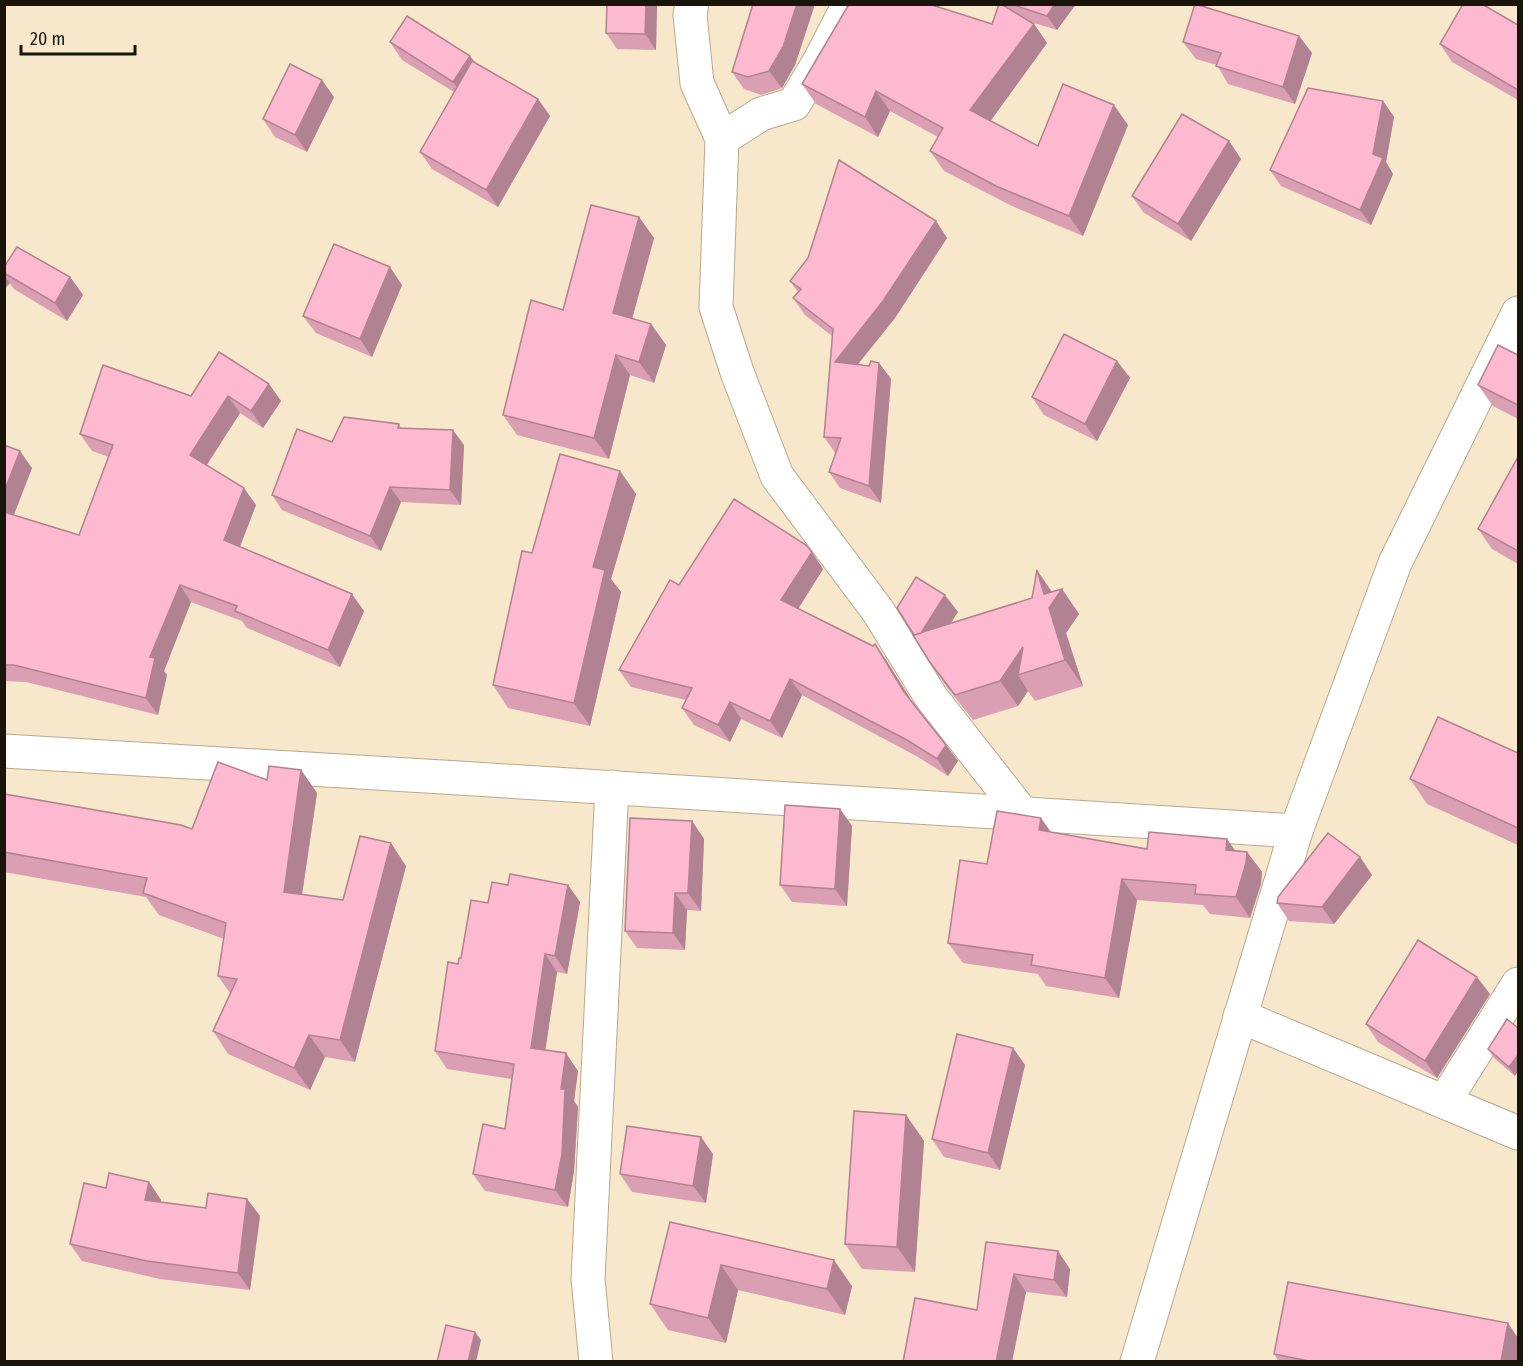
<svg xmlns="http://www.w3.org/2000/svg" width="1523" height="1366" font-family="'Fira Sans Condensed',sans-serif">
  <style>
    .lines { fill: none; stroke-linecap: round; stroke-linejoin: round }
    .minor-casing { stroke: #b8a98e; stroke-width: 35 }
    .minor { stroke: #fff; stroke-width: 33 }
    .wall { fill: #da9fb2 }
    .shaded-wall { fill: #b18291 }
    .building { fill: #fdb9cf; stroke: #b18291; stroke-width: 1.5 }
  </style>
  <rect width="100%" height="100%" fill="#f7e8cb"/>
  <g class="lines">
    <!-- minor casing -->
    <g class="minor-casing">
      <g id="minor">
        <path d="M 692,4 L 690,15 L 697,83 L 722,139 L 716,307 L 737,372 L 777,476 L 878,611 L 931,697 L 1022,813"/>
        <path d="M 722,139 L 761,114 L 794,104 L 819,62 L 849,4"/>
        <path d="M 4,751 L 459,778 L 1296,831"/>
        <path d="M 1240,1016 L 1518,1133"/>
        <path d="M 1444,1102 L 1518,984"/>
        <path d="M 596,1362 L 588,1279 L 612,787"/>
        <path d="M 1137,1362 L 1296,831 L 1395,563 L 1518,313"/>
      </g>
    </g>
    <!-- minor -->
    <use href="#minor" class="minor"/>
  </g>
  <!-- wall -->
  <g class="wall">
    <path d="M 607,4 L 657,4 L 656,50 L 617,49 L 606,33 Z"/>
    <path d="M 753,4 L 815,4 L 795,65 L 782,88 L 761,95 L 744,89 L 732,72 Z"/>
    <path d="M 1001,4 L 1076,4 L 1057,30 L 1031,22 L 1034,24 L 1047,43 L 990,121 L 1038,146 L 1128,125 L 1083,236 L 1012,206 L 944,171 L 930,151 L 938,137 L 890,111 L 878,137 L 816,104 L 802,84 L 992,24 L 1010,10 L 1009,8 Z"/>
    <path d="M 1518,25 L 1518,100 L 1452,62 L 1440,44 Z"/>
    <path d="M 1299,36 L 1312,53 L 1295,104 L 1228,84 L 1217,65 L 1196,59 L 1183,42 Z"/>
    <path d="M 390,42 L 470,56 L 475,63 L 538,99 L 550,116 L 498,207 L 432,169 L 420,152 L 454,92 L 402,60 Z"/>
    <path d="M 334,97 L 307,152 L 275,137 L 263,119 Z"/>
    <path d="M 1383,101 L 1394,117 L 1386,162 L 1393,174 L 1371,225 L 1281,186 L 1270,170 Z"/>
    <path d="M 1229,141 L 1241,159 L 1191,241 L 1144,213 L 1132,196 Z"/>
    <path d="M 639,217 L 654,238 L 632,319 L 651,324 L 666,345 L 654,383 L 630,375 L 609,459 L 517,435 L 503,415 L 563,310 Z"/>
    <path d="M 936,221 L 947,238 L 895,318 L 858,364 L 869,366 L 879,363 L 891,379 L 881,503 L 840,488 L 829,472 L 836,454 L 824,437 L 832,336 L 805,315 L 793,298 L 798,292 L 790,281 Z"/>
    <path d="M 4,267 L 70,277 L 83,295 L 67,321 L 14,289 L 10,283 L 4,289 Z"/>
    <path d="M 402,285 L 372,357 L 316,333 L 303,316 Z"/>
    <path d="M 1518,355 L 1518,419 L 1493,406 L 1478,385 Z"/>
    <path d="M 1117,361 L 1130,378 L 1097,441 L 1044,415 L 1032,397 Z"/>
    <path d="M 269,384 L 281,401 L 263,428 L 240,413 L 207,465 L 256,505 L 240,546 L 364,611 L 340,667 L 247,628 L 242,621 L 191,602 L 164,671 L 167,675 L 158,715 L 26,682 L 4,681 L 4,445 L 32,468 L 14,515 L 79,535 L 109,457 L 92,451 L 80,434 L 191,396 Z"/>
    <path d="M 399,424 L 401,428 L 464,445 L 461,505 L 401,502 L 381,551 L 282,510 L 272,495 L 332,442 Z"/>
    <path d="M 1518,457 L 1518,564 L 1492,549 L 1478,529 Z"/>
    <path d="M 620,471 L 636,494 L 611,579 L 621,592 L 590,726 L 508,708 L 493,685 L 532,553 Z"/>
    <path d="M 823,569 L 798,609 L 886,660 L 911,700 L 946,745 L 958,761 L 948,776 L 918,757 L 802,695 L 782,738 L 741,719 L 730,742 L 694,725 L 682,708 L 686,700 L 631,687 L 619,670 L 679,585 Z"/>
    <path d="M 1062,589 L 1079,614 L 1066,633 L 1083,686 L 1035,701 L 1028,691 L 1018,706 L 973,720 L 946,686 L 929,661 L 897,608 L 958,612 L 950,624 Z"/>
    <path d="M 1518,753 L 1518,845 L 1427,804 L 1410,779 Z"/>
    <path d="M 301,770 L 317,793 L 302,895 L 343,900 L 406,866 L 355,1062 L 325,1057 L 310,1090 L 228,1054 L 213,1031 L 230,993 L 218,976 L 224,939 L 159,915 L 146,897 L 4,872 L 4,794 L 192,829 L 267,780 Z"/>
    <path d="M 840,809 L 852,826 L 847,906 L 792,902 L 780,885 Z"/>
    <path d="M 692,821 L 704,839 L 701,911 L 687,910 L 685,950 L 637,948 L 625,931 Z"/>
    <path d="M 1051,833 L 1147,849 L 1235,850 L 1247,852 L 1262,872 L 1261,884 L 1250,918 L 1210,914 L 1203,905 L 1137,900 L 1119,998 L 1046,986 L 1038,974 L 963,963 L 948,943 L 987,864 Z"/>
    <path d="M 1360,857 L 1372,875 L 1334,924 L 1289,921 L 1277,903 Z"/>
    <path d="M 508,885 L 568,885 L 580,902 L 567,974 L 557,972 L 545,1050 L 578,1071 L 574,1101 L 578,1107 L 574,1171 L 568,1207 L 485,1191 L 473,1174 L 505,1129 L 512,1079 L 447,1069 L 435,1051 L 458,964 L 488,903 Z"/>
    <path d="M 1490,994 L 1437,1078 L 1378,1042 L 1366,1024 Z"/>
    <path d="M 1507,1019 L 1515,1076 L 1494,1058 L 1488,1049 Z"/>
    <path d="M 1013,1048 L 1025,1065 L 1000,1170 L 944,1157 L 932,1139 Z"/>
    <path d="M 906,1115 L 924,1141 L 915,1272 L 862,1269 L 845,1244 Z"/>
    <path d="M 713,1154 L 706,1203 L 632,1192 L 620,1174 Z"/>
    <path d="M 149,1182 L 161,1200 L 160,1202 L 206,1208 L 247,1199 L 260,1216 L 250,1290 L 160,1279 L 82,1261 L 70,1244 L 106,1188 Z"/>
    <path d="M 670,1222 L 852,1286 L 845,1315 L 738,1290 L 726,1343 L 668,1330 L 650,1304 Z"/>
    <path d="M 986,1242 L 1070,1269 L 1067,1297 L 1026,1292 L 1012,1362 L 903,1362 L 977,1310 Z"/>
    <path d="M 1274,1354 L 1518,1362 L 1279,1362 Z"/>
  </g>
  <!-- shaded-wall -->
  <g class="shaded-wall">
    <path d="M 646,4 L 657,4 L 656,50 L 645,34 Z"/>
    <path d="M 797,4 L 815,4 L 795,65 L 782,88 L 769,71 Z"/>
    <path d="M 1055,4 L 1076,4 L 1057,30 L 1047,16 Z"/>
    <path d="M 1034,24 L 1047,43 L 984,130 L 970,110 Z"/>
    <path d="M 1299,36 L 1312,53 L 1295,104 L 1283,87 Z"/>
    <path d="M 470,56 L 483,73 L 466,99 L 453,82 Z"/>
    <path d="M 322,80 L 334,97 L 307,152 L 295,135 Z"/>
    <path d="M 876,91 L 890,111 L 878,137 L 865,117 Z"/>
    <path d="M 538,99 L 550,116 L 498,207 L 486,190 Z"/>
    <path d="M 1383,101 L 1394,117 L 1386,162 L 1393,174 L 1371,225 L 1360,210 L 1373,154 Z"/>
    <path d="M 1114,105 L 1128,125 L 1083,236 L 1069,216 Z"/>
    <path d="M 1229,141 L 1241,159 L 1191,241 L 1178,224 Z"/>
    <path d="M 639,217 L 654,238 L 628,334 L 613,313 Z"/>
    <path d="M 936,221 L 947,238 L 895,318 L 846,379 L 835,362 Z"/>
    <path d="M 390,267 L 402,285 L 372,357 L 360,339 Z"/>
    <path d="M 4,276 L 10,283 L 4,289 Z"/>
    <path d="M 70,277 L 83,295 L 67,321 L 55,303 Z"/>
    <path d="M 651,324 L 666,345 L 654,383 L 639,362 Z"/>
    <path d="M 616,355 L 630,375 L 609,459 L 594,438 Z"/>
    <path d="M 1117,361 L 1130,378 L 1097,441 L 1085,424 Z"/>
    <path d="M 879,363 L 891,379 L 881,503 L 869,486 Z"/>
    <path d="M 269,384 L 281,401 L 263,428 L 251,411 Z"/>
    <path d="M 228,396 L 240,413 L 202,472 L 190,455 Z"/>
    <path d="M 453,430 L 464,445 L 461,505 L 450,490 Z"/>
    <path d="M 20,451 L 32,468 L 9,527 L 4,520 L 4,492 Z"/>
    <path d="M 620,471 L 636,494 L 611,579 L 621,592 L 590,726 L 574,703 L 593,567 Z"/>
    <path d="M 390,487 L 401,502 L 381,551 L 370,536 Z"/>
    <path d="M 244,488 L 256,505 L 236,557 L 224,540 Z"/>
    <path d="M 812,552 L 823,569 L 793,617 L 781,600 Z"/>
    <path d="M 1037,570 L 1054,595 L 1062,589 L 1079,614 L 1066,633 L 1083,686 L 1065,660 Z"/>
    <path d="M 180,585 L 191,602 L 164,671 L 167,675 L 158,715 L 146,698 L 150,657 Z"/>
    <path d="M 352,594 L 364,611 L 340,667 L 328,650 Z"/>
    <path d="M 945,595 L 958,612 L 929,657 L 917,640 Z"/>
    <path d="M 875,644 L 886,660 L 916,708 L 904,692 Z"/>
    <path d="M 1023,647 L 1018,675 L 1028,691 L 1018,706 L 1000,681 Z"/>
    <path d="M 790,679 L 802,695 L 782,738 L 770,721 Z"/>
    <path d="M 730,702 L 741,719 L 730,742 L 718,725 Z"/>
    <path d="M 946,745 L 958,761 L 948,776 L 937,759 Z"/>
    <path d="M 301,770 L 317,793 L 299,914 L 284,892 Z"/>
    <path d="M 840,809 L 852,826 L 847,906 L 835,889 Z"/>
    <path d="M 1041,818 L 1055,838 L 1039,830 Z"/>
    <path d="M 692,821 L 704,839 L 701,911 L 688,893 Z"/>
    <path d="M 1227,839 L 1241,859 L 1226,850 Z"/>
    <path d="M 391,843 L 406,866 L 355,1062 L 340,1040 Z"/>
    <path d="M 1247,852 L 1262,872 L 1261,884 L 1250,918 L 1236,897 Z"/>
    <path d="M 1360,857 L 1372,875 L 1334,924 L 1322,907 Z"/>
    <path d="M 1122,879 L 1137,900 L 1119,998 L 1105,978 Z"/>
    <path d="M 568,885 L 580,902 L 567,974 L 555,956 Z"/>
    <path d="M 675,893 L 687,910 L 685,950 L 673,933 Z"/>
    <path d="M 545,954 L 557,972 L 543,1066 L 531,1048 Z"/>
    <path d="M 1477,977 L 1490,994 L 1437,1078 L 1425,1061 Z"/>
    <path d="M 309,1035 L 325,1057 L 310,1090 L 294,1068 Z"/>
    <path d="M 1013,1048 L 1025,1065 L 1000,1170 L 988,1153 Z"/>
    <path d="M 566,1053 L 578,1071 L 574,1101 L 578,1107 L 574,1171 L 568,1207 L 555,1190 L 561,1089 Z"/>
    <path d="M 1518,1055 L 1518,1071 L 1515,1076 L 1509,1067 Z"/>
    <path d="M 906,1115 L 924,1141 L 915,1272 L 897,1247 Z"/>
    <path d="M 701,1137 L 713,1154 L 706,1203 L 693,1186 Z"/>
    <path d="M 149,1182 L 161,1200 L 157,1218 L 145,1200 Z"/>
    <path d="M 247,1199 L 260,1216 L 250,1290 L 238,1273 Z"/>
    <path d="M 1058,1251 L 1070,1269 L 1067,1297 L 1054,1280 Z"/>
    <path d="M 834,1260 L 852,1286 L 845,1315 L 827,1289 Z"/>
    <path d="M 721,1265 L 738,1290 L 726,1343 L 708,1318 Z"/>
    <path d="M 1014,1274 L 1026,1292 L 1012,1362 L 996,1362 Z"/>
    <path d="M 1508,1323 L 1518,1338 L 1518,1362 L 1501,1362 Z"/>
    <path d="M 475,1332 L 481,1340 L 476,1362 L 468,1362 Z"/>
  </g>
  <!-- building -->
  <g class="building">
    <path d="M 607,4 L 646,4 L 645,34 L 606,33 Z"/>
    <path d="M 753,4 L 797,4 L 783,47 L 769,71 L 748,77 L 732,72 Z"/>
    <path d="M 849,4 L 929,4 L 992,24 L 999,4 L 1001,4 L 1034,24 L 970,110 L 1038,146 L 1063,84 L 1114,105 L 1069,216 L 998,187 L 930,151 L 943,128 L 876,91 L 865,117 L 802,84 Z"/>
    <path d="M 1011,4 L 1055,4 L 1047,16 Z"/>
    <path d="M 1195,4 L 1299,36 L 1283,87 L 1216,66 L 1221,53 L 1183,42 Z"/>
    <path d="M 1463,4 L 1482,4 L 1518,25 L 1518,90 L 1440,44 Z"/>
    <path d="M 407,16 L 470,56 L 453,82 L 390,42 Z"/>
    <path d="M 472,61 L 538,99 L 486,190 L 420,152 Z"/>
    <path d="M 290,64 L 322,80 L 295,135 L 263,119 Z"/>
    <path d="M 1308,88 L 1383,101 L 1373,154 L 1383,158 L 1360,210 L 1270,170 Z"/>
    <path d="M 1182,114 L 1229,141 L 1178,224 L 1132,196 Z"/>
    <path d="M 839,160 L 936,221 L 883,301 L 835,362 L 869,366 L 871,361 L 879,363 L 869,486 L 829,472 L 841,438 L 824,437 L 833,329 L 793,298 L 801,289 L 790,281 L 808,258 Z"/>
    <path d="M 591,205 L 639,217 L 613,313 L 651,324 L 639,362 L 616,355 L 594,438 L 503,415 L 531,300 L 563,310 Z"/>
    <path d="M 334,244 L 390,267 L 360,339 L 303,316 Z"/>
    <path d="M 17,247 L 70,277 L 55,303 L 4,273 L 4,267 Z"/>
    <path d="M 1064,334 L 1117,361 L 1085,424 L 1032,397 Z"/>
    <path d="M 1498,345 L 1518,355 L 1518,405 L 1478,385 Z"/>
    <path d="M 219,352 L 269,384 L 251,411 L 228,396 L 190,455 L 244,488 L 224,540 L 352,594 L 328,650 L 235,611 L 237,606 L 180,585 L 150,657 L 155,658 L 146,698 L 14,665 L 4,665 L 4,512 L 79,535 L 113,445 L 80,434 L 103,365 L 191,396 Z"/>
    <path d="M 344,417 L 399,424 L 398,428 L 453,430 L 450,490 L 390,487 L 370,536 L 272,495 L 297,429 L 332,442 Z"/>
    <path d="M 4,445 L 20,451 L 4,492 Z"/>
    <path d="M 560,454 L 620,471 L 593,567 L 605,570 L 574,703 L 493,685 L 522,551 L 532,553 Z"/>
    <path d="M 1518,457 L 1518,551 L 1478,529 Z"/>
    <path d="M 734,499 L 806,545 L 812,552 L 781,600 L 873,646 L 875,644 L 904,692 L 946,745 L 937,759 L 907,740 L 790,679 L 770,721 L 730,702 L 718,725 L 682,708 L 692,688 L 619,670 L 670,580 L 679,585 Z"/>
    <path d="M 1037,570 L 1044,594 L 1062,589 L 1049,608 L 1065,660 L 1018,675 L 1023,647 L 1000,681 L 955,695 L 929,661 L 913,635 L 1032,598 Z"/>
    <path d="M 916,577 L 945,595 L 921,633 L 914,635 L 897,608 Z"/>
    <path d="M 1438,717 L 1518,753 L 1518,828 L 1410,779 Z"/>
    <path d="M 218,762 L 267,780 L 269,766 L 301,770 L 284,892 L 343,900 L 360,836 L 391,843 L 340,1040 L 309,1035 L 294,1068 L 213,1031 L 237,979 L 218,976 L 226,923 L 143,893 L 147,878 L 4,852 L 4,794 L 181,825 L 192,829 Z"/>
    <path d="M 785,805 L 840,809 L 835,889 L 780,885 Z"/>
    <path d="M 997,811 L 1041,818 L 1039,830 L 1147,849 L 1149,832 L 1227,839 L 1226,850 L 1247,852 L 1246,863 L 1236,897 L 1195,894 L 1196,885 L 1122,879 L 1105,978 L 1031,965 L 1033,955 L 948,943 L 960,860 L 987,864 Z"/>
    <path d="M 630,818 L 692,821 L 688,893 L 675,893 L 673,933 L 625,931 Z"/>
    <path d="M 1328,833 L 1360,857 L 1322,907 L 1277,903 L 1278,897 Z"/>
    <path d="M 510,874 L 568,885 L 555,956 L 545,954 L 531,1048 L 566,1053 L 561,1089 L 565,1089 L 562,1154 L 555,1190 L 473,1174 L 483,1124 L 505,1129 L 514,1064 L 435,1051 L 448,962 L 458,964 L 459,958 L 461,958 L 471,900 L 488,903 L 492,882 L 508,885 Z"/>
    <path d="M 1418,940 L 1477,977 L 1425,1061 L 1366,1024 Z"/>
    <path d="M 1507,1019 L 1518,1028 L 1518,1055 L 1509,1067 L 1488,1049 Z"/>
    <path d="M 957,1034 L 1013,1048 L 988,1153 L 932,1139 Z"/>
    <path d="M 854,1111 L 906,1115 L 897,1247 L 845,1244 Z"/>
    <path d="M 627,1126 L 701,1137 L 693,1186 L 620,1174 Z"/>
    <path d="M 109,1173 L 149,1182 L 145,1200 L 206,1208 L 208,1193 L 247,1199 L 238,1273 L 147,1261 L 70,1244 L 84,1183 L 106,1188 Z"/>
    <path d="M 670,1222 L 834,1260 L 827,1289 L 721,1265 L 708,1318 L 650,1304 Z"/>
    <path d="M 986,1242 L 1058,1251 L 1054,1280 L 1014,1274 L 996,1362 L 903,1362 L 915,1298 L 977,1310 Z"/>
    <path d="M 1288,1282 L 1508,1323 L 1501,1362 L 1314,1362 L 1274,1354 Z"/>
    <path d="M 446,1325 L 475,1332 L 468,1362 L 437,1362 Z"/>
  </g>
  <!-- border -->
  <rect width="1523" height="1366" fill="none" stroke="#1a150a" stroke-width="12"/>
  <!-- scale -->
  <path d="M21 45v9h114v-9" fill="none" stroke="#1a150a" stroke-width="3"/>
  <text x="30" y="45" font-size="18" fill="#1a150a" stroke="#f7e8cb" stroke-width="4.5" paint-order="stroke">20 m</text>
</svg>
